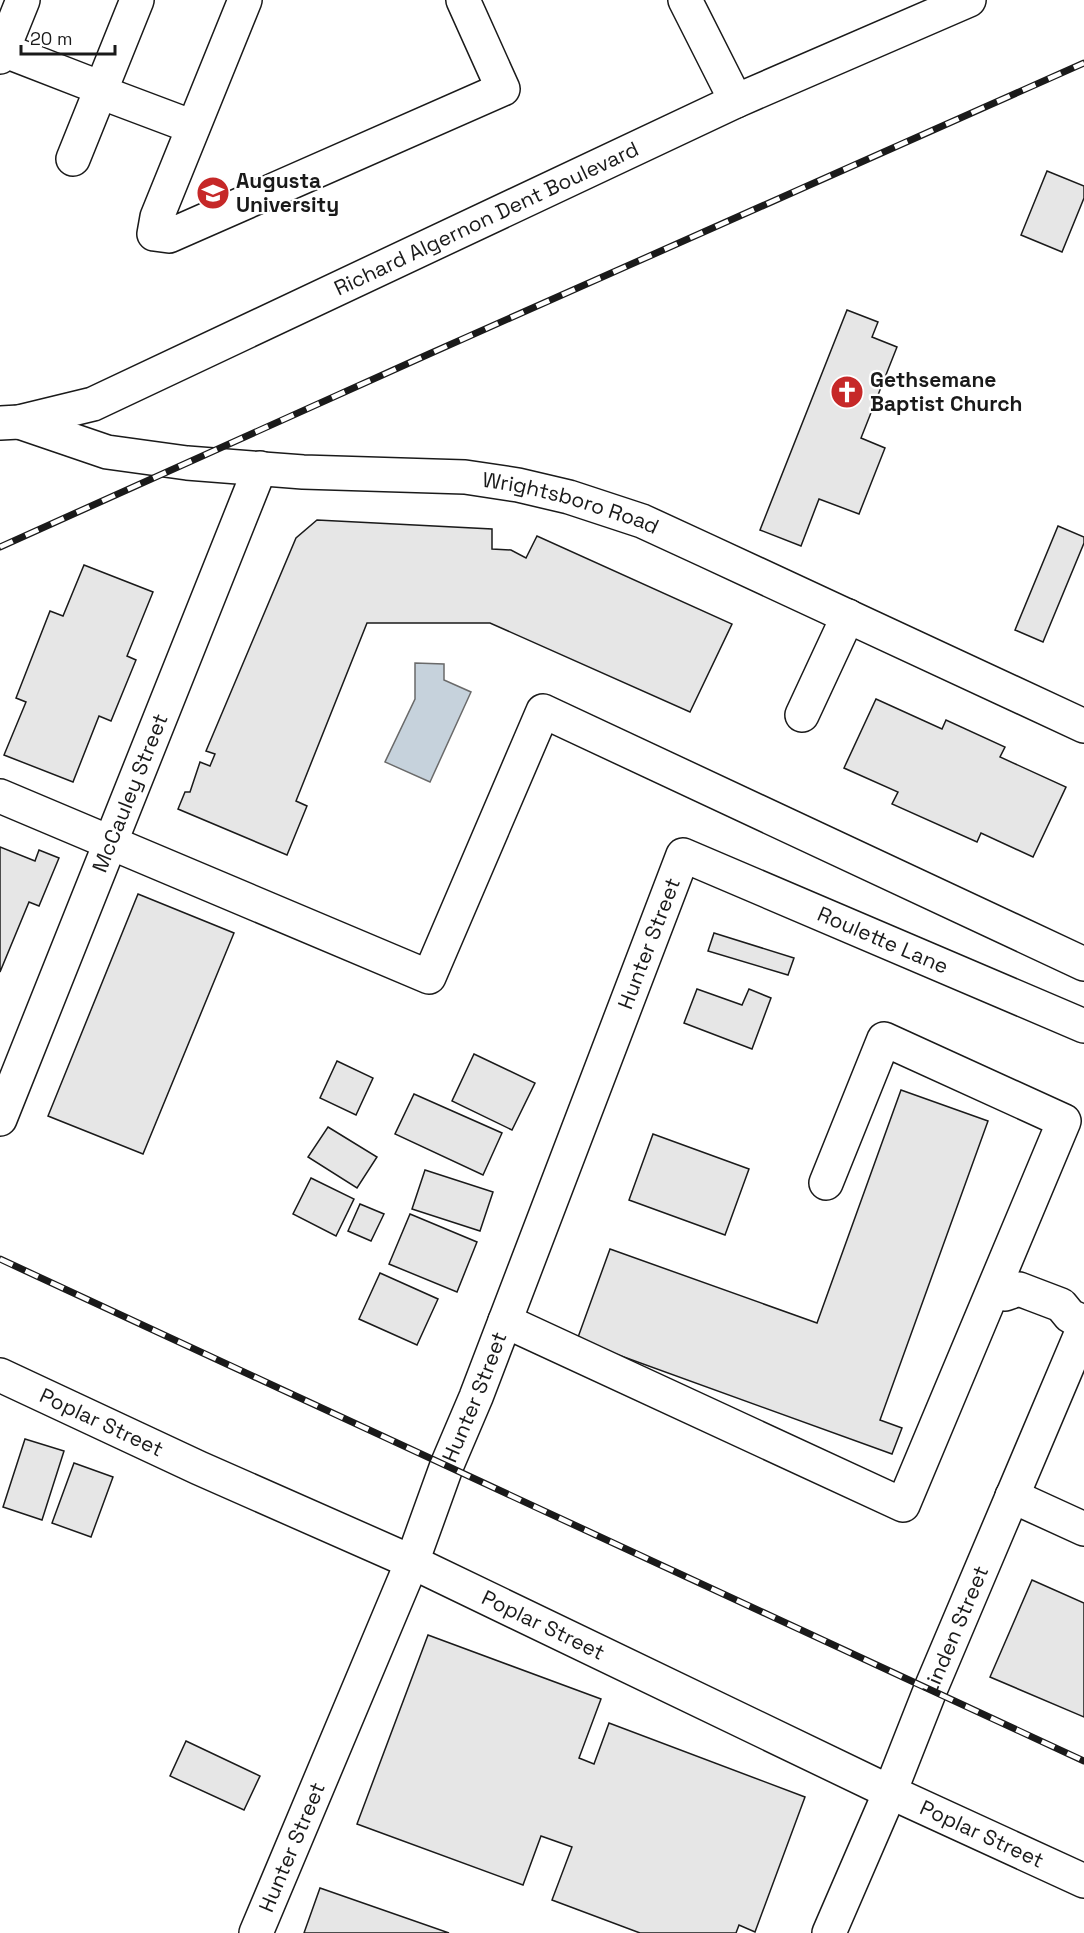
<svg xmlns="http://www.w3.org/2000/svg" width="1084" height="1933" font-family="'Space Grotesk',sans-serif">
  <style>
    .water { fill: #c6d2dc; stroke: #6a6a6a; stroke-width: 1.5 }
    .building { fill: #e6e6e6; stroke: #1a1a1a; stroke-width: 1.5 }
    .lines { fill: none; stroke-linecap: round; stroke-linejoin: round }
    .minor-casing { stroke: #1a1a1a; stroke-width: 36 }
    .major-casing { stroke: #1a1a1a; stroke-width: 36 }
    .minor { stroke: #fff; stroke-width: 33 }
    .major { stroke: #fff; stroke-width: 33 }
    .rail-casing { stroke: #1a1a1a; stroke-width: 7 }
    .rail { stroke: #fff; stroke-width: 4.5; stroke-dasharray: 14; stroke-linecap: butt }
    .labels { text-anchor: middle; stroke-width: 4.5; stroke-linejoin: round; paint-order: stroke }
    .poi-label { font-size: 21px; font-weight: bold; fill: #1a1a1a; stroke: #fff; text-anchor: start }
    .street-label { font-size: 21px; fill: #1a1a1a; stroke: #fff }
  </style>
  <rect width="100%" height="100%" fill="#fff"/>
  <!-- water -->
  <path class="water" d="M 415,663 L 444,664 L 444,680 L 471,692 L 430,782 L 385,762 L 415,699 Z"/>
  <!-- building -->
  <g class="building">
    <path d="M 1047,171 L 1084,186 L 1084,198 L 1062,252 L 1021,235 Z"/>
    <path d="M 847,310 L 878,322 L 872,337 L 897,347 L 861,438 L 885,448 L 859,514 L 819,499 L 801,546 L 760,530 Z"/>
    <path d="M 317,520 L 492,529 L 492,549 L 511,550 L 526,558 L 537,536 L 732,624 L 690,712 L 490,623 L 367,623 L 296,801 L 307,806 L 287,855 L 178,809 L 185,792 L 190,792 L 200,762 L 210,766 L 215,754 L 206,751 L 296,538 Z"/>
    <path d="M 1058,526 L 1084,537 L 1084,543 L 1043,642 L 1015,630 Z"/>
    <path d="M 84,565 L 153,592 L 127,656 L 136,660 L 111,721 L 99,716 L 73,782 L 4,755 L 26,702 L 16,698 L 50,611 L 63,616 Z"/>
    <path d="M 876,699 L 942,729 L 946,720 L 1005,747 L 1000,757 L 1066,787 L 1033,857 L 981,833 L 977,842 L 892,804 L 898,792 L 844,768 Z"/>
    <path d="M 0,847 L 35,861 L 39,850 L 59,858 L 39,906 L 29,902 L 0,972 Z"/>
    <path d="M 138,894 L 234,933 L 143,1154 L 48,1116 Z"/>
    <path d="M 714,933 L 794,958 L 788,975 L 708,951 Z"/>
    <path d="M 697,989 L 742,1005 L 749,989 L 771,998 L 752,1049 L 684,1023 Z"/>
    <path d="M 474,1054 L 535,1083 L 512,1130 L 452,1101 Z"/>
    <path d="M 337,1061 L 373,1078 L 356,1115 L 320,1098 Z"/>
    <path d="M 901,1090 L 988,1121 L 880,1420 L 902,1428 L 892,1454 L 577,1340 L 610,1249 L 817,1323 Z"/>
    <path d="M 414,1094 L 502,1133 L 483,1175 L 395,1134 Z"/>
    <path d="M 328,1127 L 377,1157 L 357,1188 L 308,1157 Z"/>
    <path d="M 653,1134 L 749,1169 L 725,1235 L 629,1200 Z"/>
    <path d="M 425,1170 L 493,1192 L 480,1231 L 412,1209 Z"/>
    <path d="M 311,1178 L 354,1199 L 336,1236 L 293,1214 Z"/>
    <path d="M 360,1204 L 384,1214 L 371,1241 L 348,1231 Z"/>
    <path d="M 410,1214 L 477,1242 L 457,1292 L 389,1264 Z"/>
    <path d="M 380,1273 L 438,1299 L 417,1345 L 359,1319 Z"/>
    <path d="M 25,1439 L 64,1451 L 42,1520 L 3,1507 Z"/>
    <path d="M 74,1463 L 113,1477 L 91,1537 L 52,1523 Z"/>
    <path d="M 1032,1580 L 1084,1603 L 1084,1717 L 990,1677 Z"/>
    <path d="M 428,1635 L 601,1699 L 579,1758 L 594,1764 L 609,1723 L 805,1797 L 755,1932 L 739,1925 L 736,1933 L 640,1933 L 552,1900 L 572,1847 L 541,1836 L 523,1885 L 357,1824 Z"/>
    <path d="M 186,1741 L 260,1776 L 244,1810 L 170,1776 Z"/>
    <path d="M 320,1888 L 449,1933 L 304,1933 Z"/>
  </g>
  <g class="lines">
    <!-- minor casing -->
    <g class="minor-casing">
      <g id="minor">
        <path d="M 245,0 L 157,217 L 154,234 L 169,236 L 503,89 L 463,0"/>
        <path d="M 685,0 L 736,101"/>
        <path d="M 3,50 L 101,88"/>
        <path d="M 0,57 L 23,0"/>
        <path d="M 100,92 L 193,127"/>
        <path d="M 73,159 L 137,0"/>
        <path id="s1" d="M 19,422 L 107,452 L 187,463 L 303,472 L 465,477 L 518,485 L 569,497 L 642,521 L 705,550 L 1084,726"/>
        <path d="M 802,715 L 848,616"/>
        <path d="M 0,796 L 429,977 L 543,711 L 1084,964"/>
        <path id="s2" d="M 0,1119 L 260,468"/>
        <path d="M 1005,1294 L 1019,1289 L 1032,1294 L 1061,1305 L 1070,1316 L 1084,1322"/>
        <path d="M 505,1321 L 903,1505 L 1064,1121 L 884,1039 L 826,1183"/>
        <path id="s3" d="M 0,1375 L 199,1468 L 412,1562 L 890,1792 L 1084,1881"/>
        <path d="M 1012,1496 L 1084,1529"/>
        <path id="s4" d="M 256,1933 L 412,1562 L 447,1465 L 476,1397 L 683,855 L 1084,1026"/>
        <path id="s5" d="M 829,1933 L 890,1792 L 931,1688 L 1084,1327"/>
      </g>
    </g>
    <!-- major casing -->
    <g class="major-casing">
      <g id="major">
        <path id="s6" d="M 0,423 L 19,422 L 93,404 L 736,101 L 969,0"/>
      </g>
    </g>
    <!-- minor -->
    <use href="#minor" class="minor"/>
    <!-- major -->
    <use href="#major" class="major"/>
    <!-- rail casing -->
    <g class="rail-casing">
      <g id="rail">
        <path d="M 0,547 L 429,354 L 1084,63"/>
        <path d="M 0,1259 L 1084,1761"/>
      </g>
    </g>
    <!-- rail -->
    <use href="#rail" class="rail"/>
  </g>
  <!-- icons -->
  <defs>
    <g id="university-disc" transform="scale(1.725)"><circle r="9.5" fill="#c62828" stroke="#fff"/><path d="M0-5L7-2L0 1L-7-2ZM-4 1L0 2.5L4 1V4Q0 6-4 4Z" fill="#fff"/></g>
    <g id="church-disc" transform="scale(1.725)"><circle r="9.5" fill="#c62828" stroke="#fff"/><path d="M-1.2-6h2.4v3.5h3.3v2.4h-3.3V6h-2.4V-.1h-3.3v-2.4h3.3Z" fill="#fff"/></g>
  </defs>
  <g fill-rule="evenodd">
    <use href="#university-disc" x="213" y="193"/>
    <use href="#church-disc" x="847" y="392"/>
  </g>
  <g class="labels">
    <!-- poi labels -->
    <g class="poi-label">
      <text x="236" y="188">Augusta<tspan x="236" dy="24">University</tspan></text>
      <text x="870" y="387">Gethsemane<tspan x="870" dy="24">Baptist Church</tspan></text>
    </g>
    <!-- street labels -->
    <g class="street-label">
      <text dy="7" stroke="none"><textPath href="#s6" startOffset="530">Richard Algernon Dent Boulevard</textPath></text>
      <text dy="7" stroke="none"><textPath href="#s1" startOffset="561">Wrightsboro Road</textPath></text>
      <text dy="7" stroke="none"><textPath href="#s2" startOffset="351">McCauley Street</textPath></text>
      <text dy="7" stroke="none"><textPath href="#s4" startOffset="1377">Roulette Lane</textPath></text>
      <text dy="7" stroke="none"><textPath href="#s4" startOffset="1065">Hunter Street</textPath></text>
      <text dy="7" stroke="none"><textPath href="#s4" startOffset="579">Hunter Street</textPath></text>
      <text dy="7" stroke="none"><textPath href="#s3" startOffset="112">Poplar Street</textPath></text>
      <text dy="7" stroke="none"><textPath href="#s3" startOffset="598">Poplar Street</textPath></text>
      <text dy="7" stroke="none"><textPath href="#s5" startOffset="328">Linden Street</textPath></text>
      <text dy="7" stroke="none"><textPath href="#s3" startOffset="1084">Poplar Street</textPath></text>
      <text dy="7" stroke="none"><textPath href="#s4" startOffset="93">Hunter Street</textPath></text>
    </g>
  </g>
  <!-- scale -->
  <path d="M21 45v9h94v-9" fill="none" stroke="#1a1a1a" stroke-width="3"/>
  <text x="30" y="45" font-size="18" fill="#1a1a1a" stroke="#ffffff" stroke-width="4.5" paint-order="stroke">20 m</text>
</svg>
